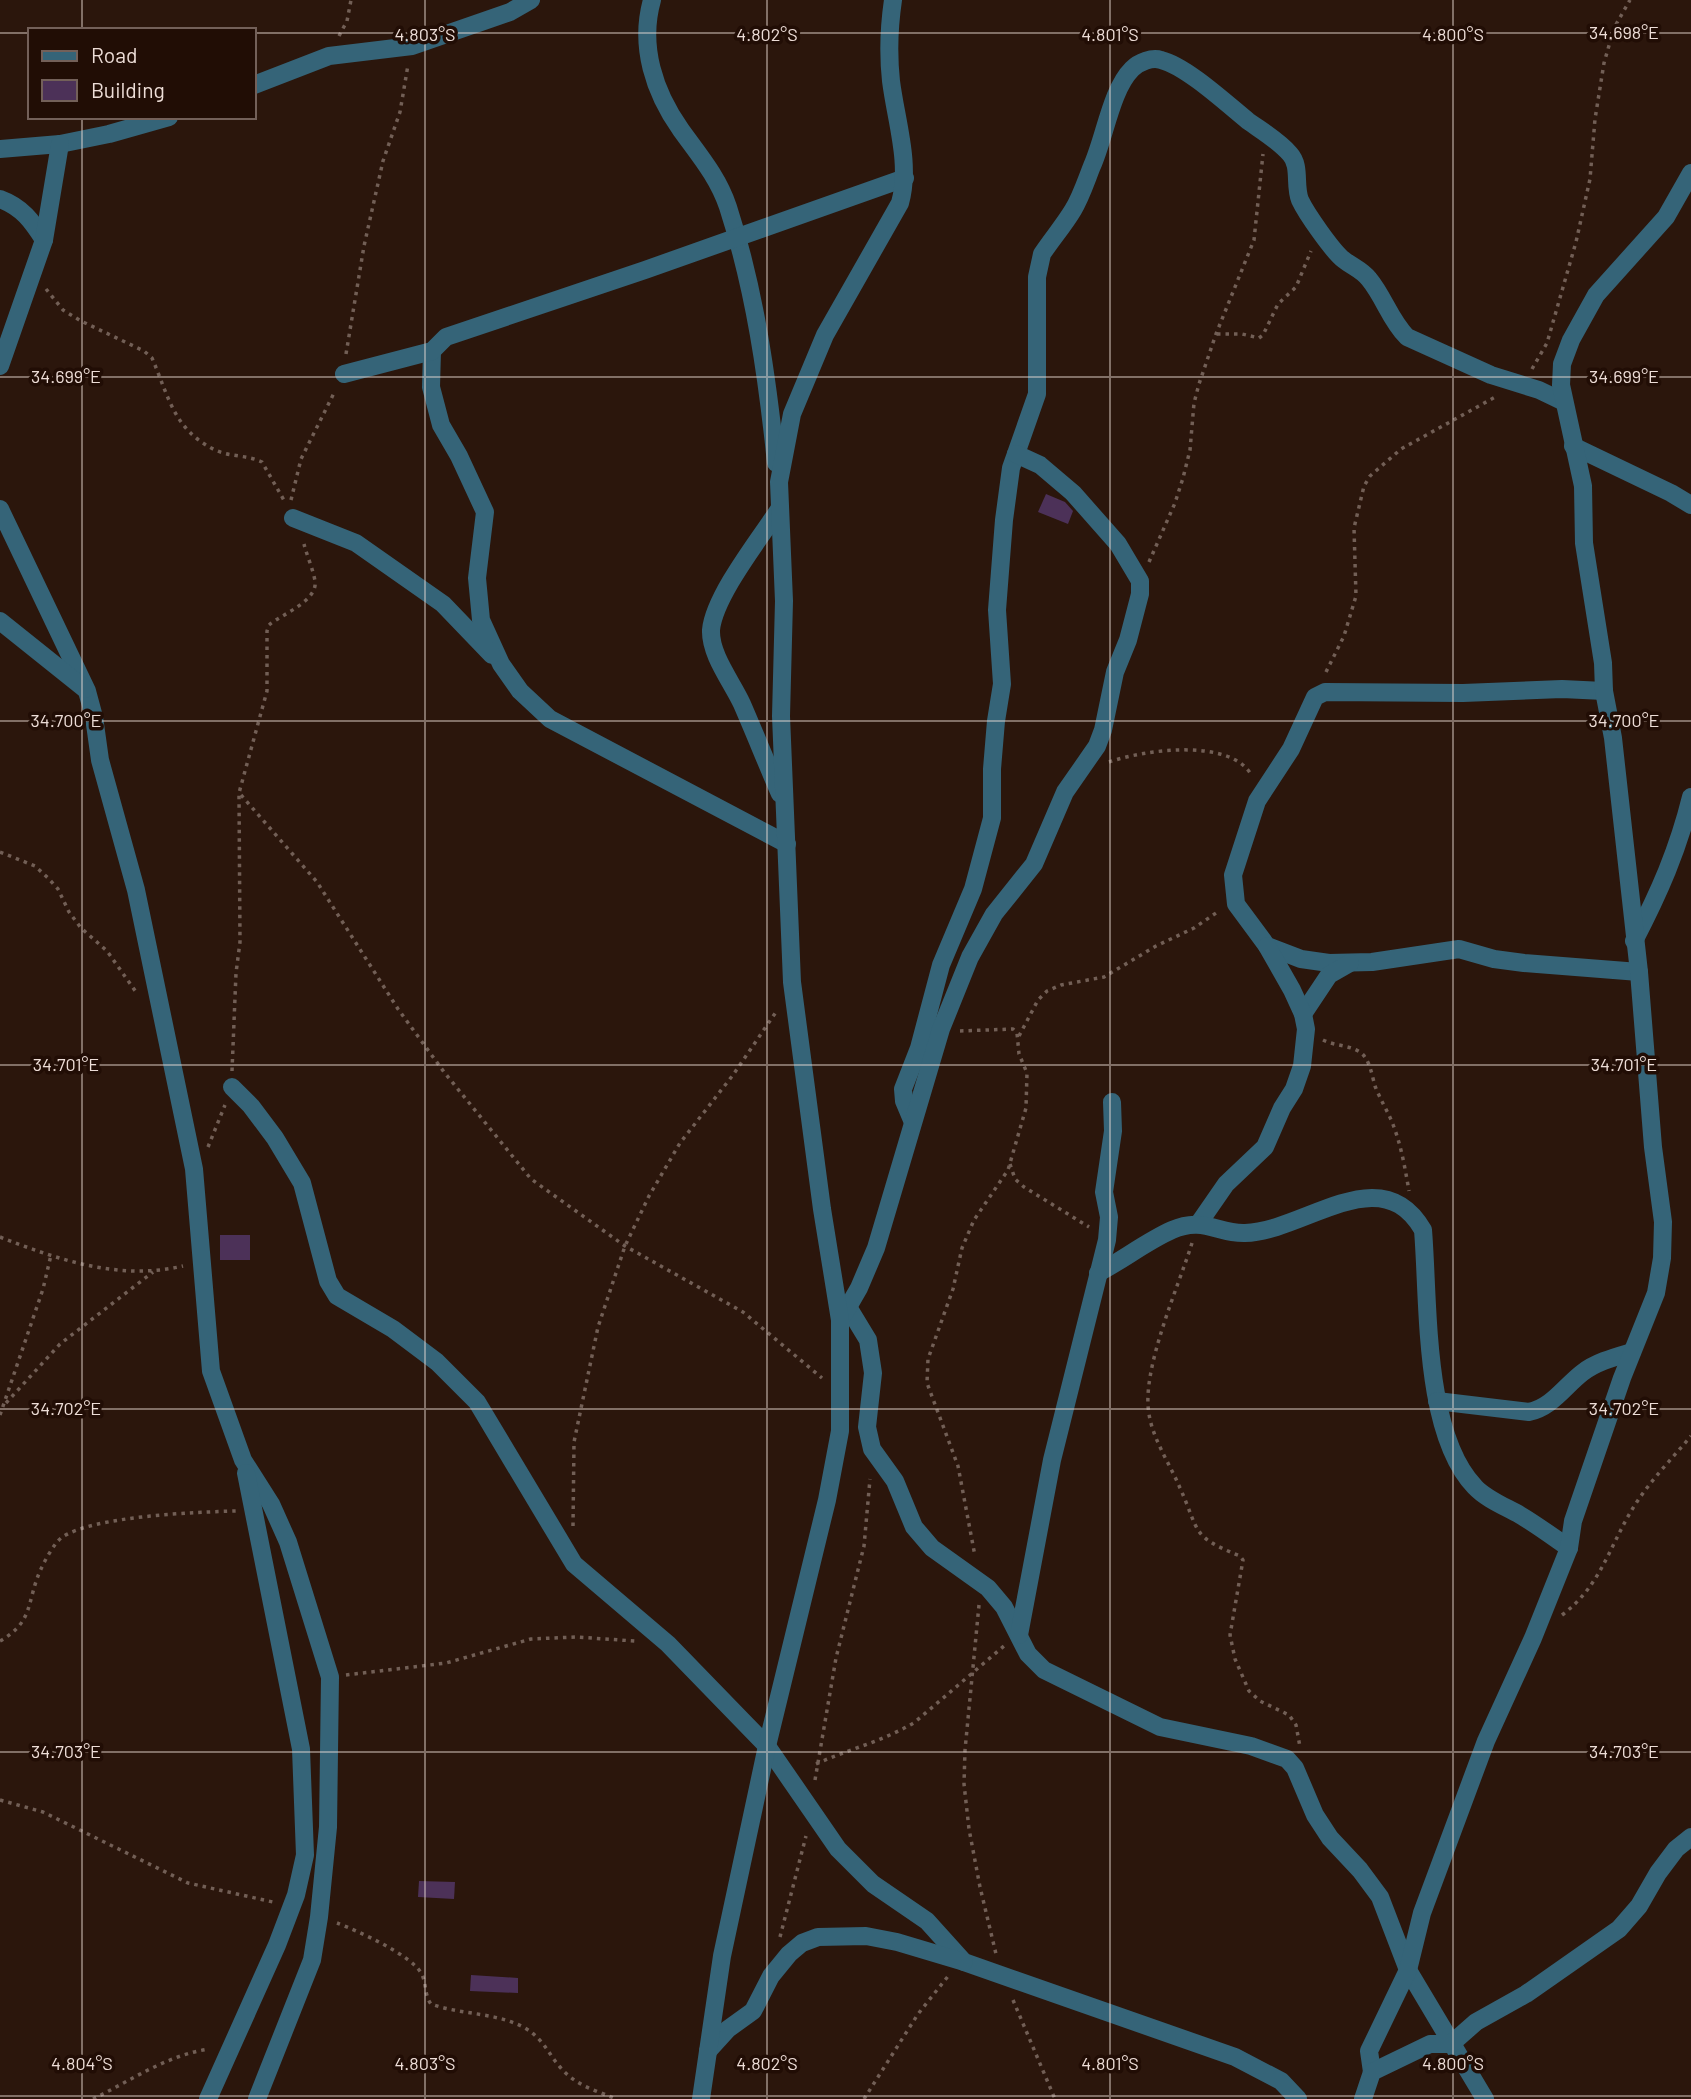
<svg xmlns="http://www.w3.org/2000/svg" width="1691" height="2099" font-family="Barlow,sans-serif">
  <style>
    .building { fill: #4c3158 }
    .lines { fill: none; stroke-linecap: round; stroke-linejoin: round }
    .path { stroke: #725f56; stroke-width: 3.5; stroke-dasharray: 3.5 5; stroke-linecap: butt }
    .minor { stroke: #356478; stroke-width: 18 }
    .ticks { fill: none; stroke: #edddd7; stroke-width: 2; stroke-opacity: 0.45 }
    .ticks-label { font-size: 18px; text-anchor: middle; fill: #edddd7; stroke: #210d05; stroke-width: 7; stroke-linejoin: round; paint-order: stroke }
  </style>
  <rect width="100%" height="100%" fill="#2b160c"/>
  <!-- building -->
  <g class="building">
    <path d="M 1046,494 L 1065,502 L 1073,511 L 1068,524 L 1038,512 Z"/>
    <rect x="220" y="1235" width="30" height="25"/>
    <path d="M 419,1881 L 455,1882 L 454,1899 L 418,1897 Z"/>
    <path d="M 471,1975 L 518,1978 L 518,1993 L 470,1991 Z"/>
  </g>
  <g class="lines">
    <!-- path -->
    <g class="path">
      <path d="M 339,36 L 347,21 L 351,0"/>
      <path d="M 46,289 L 63,310 L 81,321 L 144,351 L 152,358 C 169,397 173,429 215,450 C 230,457 248,455 262,462 L 285,502"/>
      <path d="M 1217,334 L 1242,334 L 1259,338 L 1263,335 L 1278,304 L 1296,287 L 1311,251"/>
      <path d="M 346,354 L 364,246 L 383,161 L 400,112 L 408,65"/>
      <path d="M 1532,369 L 1547,343 L 1576,242 L 1590,179 L 1595,119 L 1604,63 L 1614,28 L 1630,0"/>
      <path d="M 291,500 L 301,459 L 335,391"/>
      <path d="M 1149,562 L 1175,503 L 1183,478 L 1190,450 L 1194,403 L 1199,384 L 1216,334 L 1254,240 L 1263,154"/>
      <path d="M 1326,672 L 1344,636 L 1356,596 L 1354,528 L 1364,486 L 1370,476 L 1401,449 L 1497,396"/>
      <path d="M 1109,762 C 1143,750 1231,737 1252,776"/>
      <path d="M 241,795 L 317,882 L 398,1009 L 444,1072 L 531,1179 L 625,1246 L 743,1312 L 822,1378"/>
      <path d="M 0,852 L 35,866 L 48,878 L 58,889 L 69,912 L 81,928 L 107,951 L 136,992"/>
      <path d="M 960,1031 L 1013,1029 L 1017,1033 L 1019,1054 L 1027,1073 L 1026,1108 L 1008,1170 L 974,1220 L 962,1248 L 953,1289 L 928,1359 L 927,1383 L 958,1466 L 975,1556"/>
      <path d="M 1019,1036 L 1038,1000 L 1047,991 L 1061,985 L 1104,977 L 1156,946 L 1194,928 L 1219,911"/>
      <path d="M 1323,1040 C 1335,1046 1349,1045 1360,1052 C 1370,1059 1372,1076 1375,1086 C 1380,1099 1387,1110 1392,1122 C 1401,1144 1405,1168 1409,1191"/>
      <path d="M 232,1071 L 236,973 L 240,942 L 239,793 L 267,691 L 267,631 L 269,625 C 282,614 318,601 315,581 C 313,569 307,556 304,544"/>
      <path d="M 208,1147 L 225,1105"/>
      <path d="M 1010,1164 L 1015,1179 L 1024,1187 L 1089,1227"/>
      <path d="M 0,1237 C 59,1260 120,1281 183,1266"/>
      <path d="M 1192,1243 C 1178,1288 1141,1370 1149,1414 C 1153,1440 1170,1464 1180,1488 C 1200,1532 1190,1536 1240,1556 L 1243,1560 L 1230,1635 L 1235,1659 L 1249,1691 L 1260,1701 L 1289,1715 L 1296,1725 L 1300,1747"/>
      <path d="M 6,1403 L 60,1344 L 153,1272"/>
      <path d="M 0,1415 L 43,1289 L 51,1255"/>
      <path d="M 573,1526 L 574,1442 L 598,1327 L 625,1246 L 649,1196 L 680,1143 L 733,1075 L 776,1012"/>
      <path d="M 979,1605 L 965,1750 L 964,1784 L 969,1829 L 980,1887 L 996,1954"/>
      <path d="M 1562,1615 C 1599,1587 1608,1551 1630,1513 C 1646,1485 1670,1461 1691,1436"/>
      <path d="M 0,1641 C 35,1621 26,1601 41,1569 C 45,1560 54,1544 61,1538 C 91,1516 197,1512 236,1511"/>
      <path d="M 346,1675 L 446,1663 L 531,1639 L 576,1637 L 635,1641"/>
      <path d="M 816,1764 C 849,1749 884,1741 915,1722 L 1004,1646"/>
      <path d="M 815,1780 L 836,1658 L 864,1546 L 870,1479"/>
      <path d="M 0,1800 L 43,1812 L 188,1883 L 273,1902"/>
      <path d="M 337,1923 C 358,1931 411,1955 421,1973 C 427,1983 424,1995 431,2004 C 461,2015 496,2012 525,2028 C 547,2041 550,2060 568,2075 C 581,2087 600,2092 616,2099"/>
      <path d="M 780,1937 L 806,1836"/>
      <path d="M 1013,2000 L 1055,2099"/>
      <path d="M 93,2099 C 130,2081 167,2055 209,2049"/>
      <path d="M 864,2099 L 918,2014 L 949,1975"/>
    </g>
    <!-- minor -->
    <g class="minor">
      <path d="M 652,0 C 639,46 654,92 681,130 C 699,155 718,177 728,207 C 755,291 767,376 776,463"/>
      <path d="M 254,85 L 329,56 L 412,46 L 510,12 L 531,0"/>
      <path d="M 0,149 L 60,144 L 109,134 L 169,117"/>
      <path d="M 0,199 C 22,207 32,221 44,240"/>
      <path d="M 432,351 L 431,387 L 441,425 L 459,456 L 485,512 L 477,578 L 481,620 L 501,664 L 520,691 L 550,719 L 787,844"/>
      <path d="M 0,366 L 44,240 L 60,144"/>
      <path d="M 344,374 L 432,351 L 446,337 L 645,270 L 905,178"/>
      <path d="M 1573,446 L 1671,493 L 1691,505"/>
      <path d="M 0,509 L 87,691 L 94,717 L 100,760 L 136,890 L 194,1169 L 211,1371 L 243,1460 L 271,1504 L 288,1542 L 330,1677 L 328,1827 L 319,1917 L 312,1960 L 257,2099"/>
      <path d="M 293,518 L 356,543 L 443,604 L 492,655"/>
      <path d="M 0,621 L 85,689"/>
      <path d="M 1604,691 L 1562,689 L 1463,693 L 1325,692 L 1315,697 L 1291,749 L 1257,801 L 1233,875 L 1236,904 L 1267,946 L 1301,959 L 1329,963 L 1372,962 L 1459,949 L 1494,959 L 1524,963 L 1639,972"/>
      <path d="M 780,794 C 767,764 755,734 742,704 C 732,682 710,655 711,630 C 714,596 761,537 780,508"/>
      <path d="M 1634,941 C 1659,893 1678,850 1691,797"/>
      <path d="M 1303,1014 L 1329,975 L 1350,963"/>
      <path d="M 232,1087 L 251,1106 L 275,1138 L 302,1183 L 328,1281 L 337,1296 L 393,1329 L 437,1362 L 477,1402 L 574,1564 L 668,1644 L 767,1746 L 838,1849 L 873,1884 L 927,1921 L 964,1962 L 1235,2057 L 1281,2081 L 1298,2099"/>
      <path d="M 912,1120 L 904,1101 L 903,1089 L 919,1048 L 941,965 L 973,889 L 992,818 L 992,769 L 996,721 L 1002,684 L 997,610 L 1004,520 L 1011,468 L 1037,394 L 1037,277 L 1042,254 C 1052,239 1064,225 1073,210 C 1081,197 1086,181 1092,166 C 1105,137 1111,90 1132,69 C 1139,62 1152,57 1161,60 C 1186,66 1227,104 1248,121 C 1262,131 1279,141 1290,154 C 1301,166 1294,185 1300,200 C 1306,213 1333,252 1344,260 C 1353,267 1362,270 1369,279 C 1384,297 1390,320 1407,337 L 1491,375 L 1539,390 L 1564,402"/>
      <path d="M 1199,1223 L 1226,1184 L 1265,1147 L 1282,1108 L 1294,1089 L 1302,1066 L 1306,1029 L 1303,1014 L 1292,990 L 1267,946"/>
      <path d="M 1098,1273 C 1123,1260 1147,1241 1172,1230 C 1203,1216 1218,1234 1245,1233 C 1306,1231 1381,1157 1423,1230 C 1429,1302 1423,1433 1475,1487 C 1486,1499 1506,1507 1520,1515 C 1537,1525 1553,1537 1569,1548"/>
      <path d="M 848,1307 L 868,1340 L 873,1373 L 867,1427 L 872,1449 L 895,1481 L 914,1527 L 932,1548 L 988,1588 L 1004,1607 L 1028,1654 L 1044,1670 L 1160,1727 L 1251,1746 L 1287,1759 L 1295,1768 L 1315,1815 L 1330,1838 L 1360,1870 L 1380,1897 L 1408,1970 L 1485,2099"/>
      <path d="M 844,1314 L 859,1288 L 876,1248 L 941,1029 L 970,957 L 994,914 L 1034,864 L 1065,792 L 1097,746 L 1103,730 L 1115,672 L 1128,640 L 1140,594 L 1140,581 L 1118,544 L 1073,493 L 1040,465 L 1016,454"/>
      <path d="M 1437,1401 L 1529,1412 C 1552,1407 1564,1387 1582,1373 C 1596,1362 1615,1357 1632,1352"/>
      <path d="M 1019,1635 L 1052,1460 L 1107,1240 L 1109,1217 L 1104,1192 L 1113,1131 L 1112,1102"/>
      <path d="M 708,2051 L 728,2029 L 753,2011 L 771,1976 L 789,1954 L 802,1943 L 818,1937 L 866,1936 L 897,1942 L 964,1962"/>
      <path d="M 1372,2072 L 1369,2051 L 1408,1970 L 1422,1913 L 1486,1741 L 1533,1638 L 1569,1548 L 1573,1521 L 1622,1378 L 1656,1293 L 1662,1258 L 1663,1222 L 1653,1147 L 1639,972 L 1613,738 L 1604,691 L 1603,663 L 1584,543 L 1583,486 L 1561,385 L 1562,364 L 1571,340 L 1596,295 L 1666,217 L 1691,173"/>
      <path d="M 208,2099 L 277,1945 L 296,1895 L 305,1855 L 301,1749 L 246,1473"/>
      <path d="M 701,2099 L 722,1956 L 767,1746 L 827,1500 L 840,1431 L 840,1320 L 822,1209 L 792,982 L 781,716 L 784,601 L 779,482 L 792,414 L 825,335 L 900,203 C 911,164 896,121 891,81 C 888,53 889,27 893,0"/>
      <path d="M 1363,2099 L 1372,2072 L 1430,2044 L 1451,2044 L 1476,2022 L 1526,1994 L 1619,1929 L 1639,1906 L 1658,1873 L 1676,1849 L 1691,1837"/>
    </g>
  </g>
  <!-- ticks -->
  <path class="ticks" d="M 82,0 L 82,30M 425,0 L 425,2099M 767,0 L 767,2099M 1110,0 L 1110,2099M 1453,0 L 1453,2099M 0,33 L 30,33M 254,33 L 1691,33M 82,117 L 82,2099M 0,377 L 1691,377M 0,721 L 1691,721M 0,1065 L 1691,1065M 0,1409 L 1691,1409M 0,1752 L 1691,1752M 0,2096 L 1691,2096"/>
  <g class="ticks-label">
    <text x="1624" y="39">34.698°E</text>
    <text x="425" y="41">4.803°S</text>
    <text x="767" y="41">4.802°S</text>
    <text x="1110" y="41">4.801°S</text>
    <text x="1453" y="41">4.800°S</text>
    <text x="1624" y="383">34.699°E</text>
    <text x="66" y="383">34.699°E</text>
    <text x="1624" y="727">34.700°E</text>
    <text x="66" y="727">34.700°E</text>
    <text x="1624" y="1071">34.701°E</text>
    <text x="66" y="1071">34.701°E</text>
    <text x="66" y="1415">34.702°E</text>
    <text x="1624" y="1415">34.702°E</text>
    <text x="1624" y="1758">34.703°E</text>
    <text x="66" y="1758">34.703°E</text>
    <text x="82" y="2070">4.804°S</text>
    <text x="425" y="2070">4.803°S</text>
    <text x="767" y="2070">4.802°S</text>
    <text x="1110" y="2070">4.801°S</text>
    <text x="1453" y="2070">4.800°S</text>
  </g>
  <!-- legend -->
  <rect x="28" y="28" width="228" height="91" fill="#210d05" stroke="#736059" stroke-width="2"/>
  <rect x="42" y="51" width="35" height="10" fill="#356478" stroke="#736059" stroke-width="2"/>
  <text x="91" y="63" font-size="21" fill="#edddd7">Road</text>
  <rect x="42" y="80" width="35" height="21" fill="#4c3158" stroke="#736059" stroke-width="2"/>
  <text x="91" y="98" font-size="21" fill="#edddd7">Building</text>
</svg>
